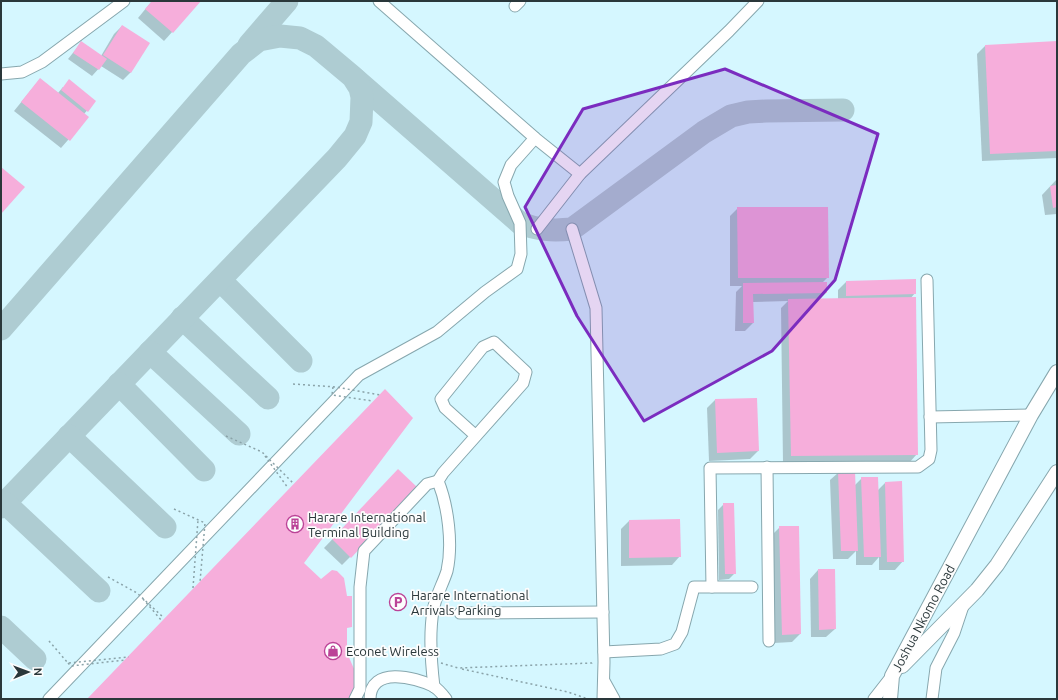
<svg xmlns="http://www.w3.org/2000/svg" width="1058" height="700" font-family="Ubuntu,sans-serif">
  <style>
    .shadow { fill: #0003 }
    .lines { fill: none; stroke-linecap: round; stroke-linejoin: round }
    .taxiway { stroke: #aeccd2; stroke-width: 23 }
    .building { fill: #f6aedb }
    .minor-casing { stroke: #87a7ae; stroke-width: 13 }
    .major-casing { stroke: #87a7ae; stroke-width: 16 }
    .path { stroke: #8aa3a9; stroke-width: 1.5; stroke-dasharray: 2 3; stroke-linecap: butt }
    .minor { stroke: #fff; stroke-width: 11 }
    .major { stroke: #fff; stroke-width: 14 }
    .path-bridge { stroke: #8aa3a9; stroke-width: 1.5; stroke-dasharray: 2 3; stroke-linecap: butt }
    .marked { fill: #7b2cbf; fill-opacity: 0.2; stroke: #7b2cbf; stroke-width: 3; stroke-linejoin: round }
    .labels { text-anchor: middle; stroke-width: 3.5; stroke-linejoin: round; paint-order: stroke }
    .poi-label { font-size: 13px; fill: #2a373a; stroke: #fdfdfd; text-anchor: start }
    .street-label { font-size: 13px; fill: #2a373a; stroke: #fdfdfd }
  </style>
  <rect width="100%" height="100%" fill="#d5f7ff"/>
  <!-- shadow -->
  <g class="shadow">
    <path d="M 152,1 L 200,1 L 164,41 L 138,18 Z"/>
    <path d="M 122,26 L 131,72 L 123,80 L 101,66 L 92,76 L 68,59 L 81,43 L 101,56 L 114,34 Z"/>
    <path d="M 1057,42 L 1057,158 L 982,161 L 977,54 L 985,46 Z"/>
    <path d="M 40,79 L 58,93 L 63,87 L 95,101 L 84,114 L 88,117 L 61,148 L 14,111 Z"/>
    <path d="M 1057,179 L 1057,214 L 1045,215 L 1042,195 Z"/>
    <path d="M 738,208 L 828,277 L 822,283 L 826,293 L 819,300 L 838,299 L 838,290 L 846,282 L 915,293 L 910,299 L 917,454 L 909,463 L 783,464 L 781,308 L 788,301 L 753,302 L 753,323 L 745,331 L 735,331 L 736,292 L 742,286 L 730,286 L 730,216 Z"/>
    <path d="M 756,399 L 758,451 L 750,459 L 709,461 L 707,408 L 715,400 Z"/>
    <path d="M 839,472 L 855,485 L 862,478 L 878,490 L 885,483 L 903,561 L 895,570 L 879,570 L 879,557 L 872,565 L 856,565 L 856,551 L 848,559 L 833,559 L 830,480 Z"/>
    <path d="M 390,479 L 350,557 L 342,565 L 324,548 Z"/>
    <path d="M 724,504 L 735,573 L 729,579 L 719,580 L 718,510 Z"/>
    <path d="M 629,521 L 680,556 L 672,565 L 621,566 L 621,529 Z"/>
    <path d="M 780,527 L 800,634 L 792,642 L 774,643 L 772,535 Z"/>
    <path d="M 818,570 L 835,629 L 826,637 L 811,637 L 810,579 Z"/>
  </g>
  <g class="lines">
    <!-- taxiway -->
    <g class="taxiway">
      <path d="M 249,45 L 287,1"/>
      <path d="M 355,79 L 520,223 C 538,230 552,231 572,229 L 704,132 L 731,116 L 748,112 L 766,111 L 843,110"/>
      <path d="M 220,280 L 301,361"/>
      <path d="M 182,318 L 268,398"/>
      <path d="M 1,329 L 241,54 L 259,40 L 280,36 L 300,38 L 316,46 L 353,77 L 360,88 L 362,97 L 361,122 L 355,136 L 337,158 L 1,507"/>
      <path d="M 150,352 L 239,434"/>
      <path d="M 119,384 L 204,470"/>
      <path d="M 69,436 L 165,527"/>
      <path d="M 5,503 L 99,591"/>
      <path d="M 1,627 L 35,659"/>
    </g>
  </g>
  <!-- building -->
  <g class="building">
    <path d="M 152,1 L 201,1 L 173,33 L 145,9 Z"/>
    <path d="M 122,25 L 150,43 L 131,73 L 103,55 Z"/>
    <path d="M 81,41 L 107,59 L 99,70 L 73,53 Z"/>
    <path d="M 1057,41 L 1057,151 L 990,154 L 985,45 Z"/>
    <path d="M 40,78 L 89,117 L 70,141 L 21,102 Z"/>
    <path d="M 69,79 L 96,101 L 88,112 L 61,90 Z"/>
    <path d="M 1,167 L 25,187 L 1,214 Z"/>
    <path d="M 1057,185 L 1057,207 L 1053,208 L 1050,186 Z"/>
    <path d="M 737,207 L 828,207 L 829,278 L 738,278 Z"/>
    <path d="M 916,279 L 916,294 L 846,296 L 846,281 Z"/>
    <path d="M 827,282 L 827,293 L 753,294 L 754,323 L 743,323 L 743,283 Z"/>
    <path d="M 916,297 L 918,455 L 791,456 L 788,299 Z"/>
    <path d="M 385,389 L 413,418 L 304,563 L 321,579 L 332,570 L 337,571 L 344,578 L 347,596 L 352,596 L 352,627 L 347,628 L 347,653 L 355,671 L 354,693 L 350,699 L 87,699 Z"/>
    <path d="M 757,398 L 759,451 L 717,453 L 715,399 Z"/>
    <path d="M 398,469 L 417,487 L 351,558 L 332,539 Z"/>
    <path d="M 838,471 L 855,471 L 858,551 L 841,551 Z"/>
    <path d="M 861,477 L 878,477 L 881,557 L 864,557 Z"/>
    <path d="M 902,481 L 904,562 L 887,562 L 885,482 Z"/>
    <path d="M 723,503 L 734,503 L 736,574 L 725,574 Z"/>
    <path d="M 680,519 L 681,557 L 629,558 L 629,520 Z"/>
    <path d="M 779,526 L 799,526 L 801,634 L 782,635 Z"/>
    <path d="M 818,569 L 835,569 L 836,629 L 819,630 Z"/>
  </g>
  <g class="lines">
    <!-- minor casing -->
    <g class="minor-casing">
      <g id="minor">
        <path d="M 379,1 L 535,138 L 580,174"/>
        <path d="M 515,6 L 520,1"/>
        <path d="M 1,74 L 22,72 L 42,62 L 124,1"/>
        <path d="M 537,229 L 580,174 L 729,31 L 758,1"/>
        <path d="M 572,229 L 596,308 L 604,662 L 603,699"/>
        <path d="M 930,417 L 1031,415"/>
        <path d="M 767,467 L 769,641"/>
        <path d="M 712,587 L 710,468 L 918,467 L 929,459 L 931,450 L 927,280"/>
        <path d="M 460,613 L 603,612"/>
        <path d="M 604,652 L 661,649 L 675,644 L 682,632 L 694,587 L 752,587"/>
        <path d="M 604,681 L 614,699"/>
        <path d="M 434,687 C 431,662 429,635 433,611 C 435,597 443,584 447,571 C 453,544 448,506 438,481 L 443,473 L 523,383 L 526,372 L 494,342 L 483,347 L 441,399 L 445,408 L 476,436"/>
        <path d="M 49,699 L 359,375 L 437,332 L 485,292 L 517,269 L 521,254 L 520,223 L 508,196 L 504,182 L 511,165 L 535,138"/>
        <path d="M 355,699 L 360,689 L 360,587 L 364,551 L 427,484 L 438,481"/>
        <path d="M 370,699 C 370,666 415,677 433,686 C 438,689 443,695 446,699"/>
        <path d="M 874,699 L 892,676"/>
        <path d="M 932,699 L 936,668 L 954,633 L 963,606"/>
      </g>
    </g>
    <!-- major casing -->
    <g class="major-casing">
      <g id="major">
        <path d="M 902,666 L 977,590 L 997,565 L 1057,472"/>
        <path d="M 890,699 L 892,676 L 1031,415 L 1057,372"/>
      </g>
    </g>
    <!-- path -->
    <g class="path">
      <path d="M 441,663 L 458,668 L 592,663 L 594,662"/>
      <path d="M 462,669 L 568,692 L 588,699"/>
    </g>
    <!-- minor -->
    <use href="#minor" class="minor"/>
    <!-- major -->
    <use href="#major" class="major"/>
    <!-- path-bridge -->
    <g class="path-bridge">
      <path d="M 293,384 L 336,387 L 380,395"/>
      <path d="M 333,387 L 332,395 L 373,401"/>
      <path d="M 226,436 L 262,452 L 294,484"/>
      <path d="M 265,456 L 288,488"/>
      <path d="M 174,509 L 205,523 L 200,582"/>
      <path d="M 108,577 L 137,593 L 164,618"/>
      <path d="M 193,588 L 198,520"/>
      <path d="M 143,599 L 162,621"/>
      <path d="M 49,641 L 68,663 L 129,657"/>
      <path d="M 68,663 L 71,666 L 125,660"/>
    </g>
  </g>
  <!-- marked area -->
  <path class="marked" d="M 725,69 L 878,134 L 835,280 L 772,351 L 644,421 L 577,316 L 525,207 L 583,109 Z"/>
  <!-- icons -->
  <defs>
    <g id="building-ring" transform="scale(0.9)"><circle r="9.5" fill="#fdfdfd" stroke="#bb4397" stroke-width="1.5"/><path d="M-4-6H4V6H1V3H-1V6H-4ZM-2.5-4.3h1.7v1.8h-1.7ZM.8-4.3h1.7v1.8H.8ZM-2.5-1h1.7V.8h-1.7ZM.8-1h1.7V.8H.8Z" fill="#bb4397"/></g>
    <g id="parking-ring" transform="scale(0.9)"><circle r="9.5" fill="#fdfdfd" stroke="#bb4397" stroke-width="1.5"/><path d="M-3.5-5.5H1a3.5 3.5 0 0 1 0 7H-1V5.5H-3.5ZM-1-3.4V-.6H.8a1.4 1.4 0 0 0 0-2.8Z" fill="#bb4397"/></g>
    <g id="shop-ring" transform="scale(0.9)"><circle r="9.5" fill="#fdfdfd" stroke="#bb4397" stroke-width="1.5"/><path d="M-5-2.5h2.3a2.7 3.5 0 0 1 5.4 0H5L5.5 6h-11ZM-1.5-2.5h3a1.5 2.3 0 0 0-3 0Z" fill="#bb4397"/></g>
  </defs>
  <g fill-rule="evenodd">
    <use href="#building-ring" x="295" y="524"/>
    <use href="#parking-ring" x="398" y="602"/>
    <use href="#shop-ring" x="333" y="651"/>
  </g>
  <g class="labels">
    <!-- poi labels -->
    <g class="poi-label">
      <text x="308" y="522">Harare International<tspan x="308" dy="15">Terminal Building</tspan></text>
      <text x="411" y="600">Harare International<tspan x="411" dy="15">Arrivals Parking</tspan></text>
      <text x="346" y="656">Econet Wireless</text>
    </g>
    <!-- street labels -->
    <g class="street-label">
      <text transform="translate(923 618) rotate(-62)" y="5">Joshua Nkomo Road</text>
    </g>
  </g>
  <!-- border -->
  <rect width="1058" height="700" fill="none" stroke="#2a373a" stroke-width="4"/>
  <!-- north arrow -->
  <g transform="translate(28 672) rotate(89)" stroke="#fdfdfd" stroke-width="3" paint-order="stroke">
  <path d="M0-3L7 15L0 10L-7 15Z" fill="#2a373a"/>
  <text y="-6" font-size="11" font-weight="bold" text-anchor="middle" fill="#2a373a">N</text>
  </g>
</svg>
